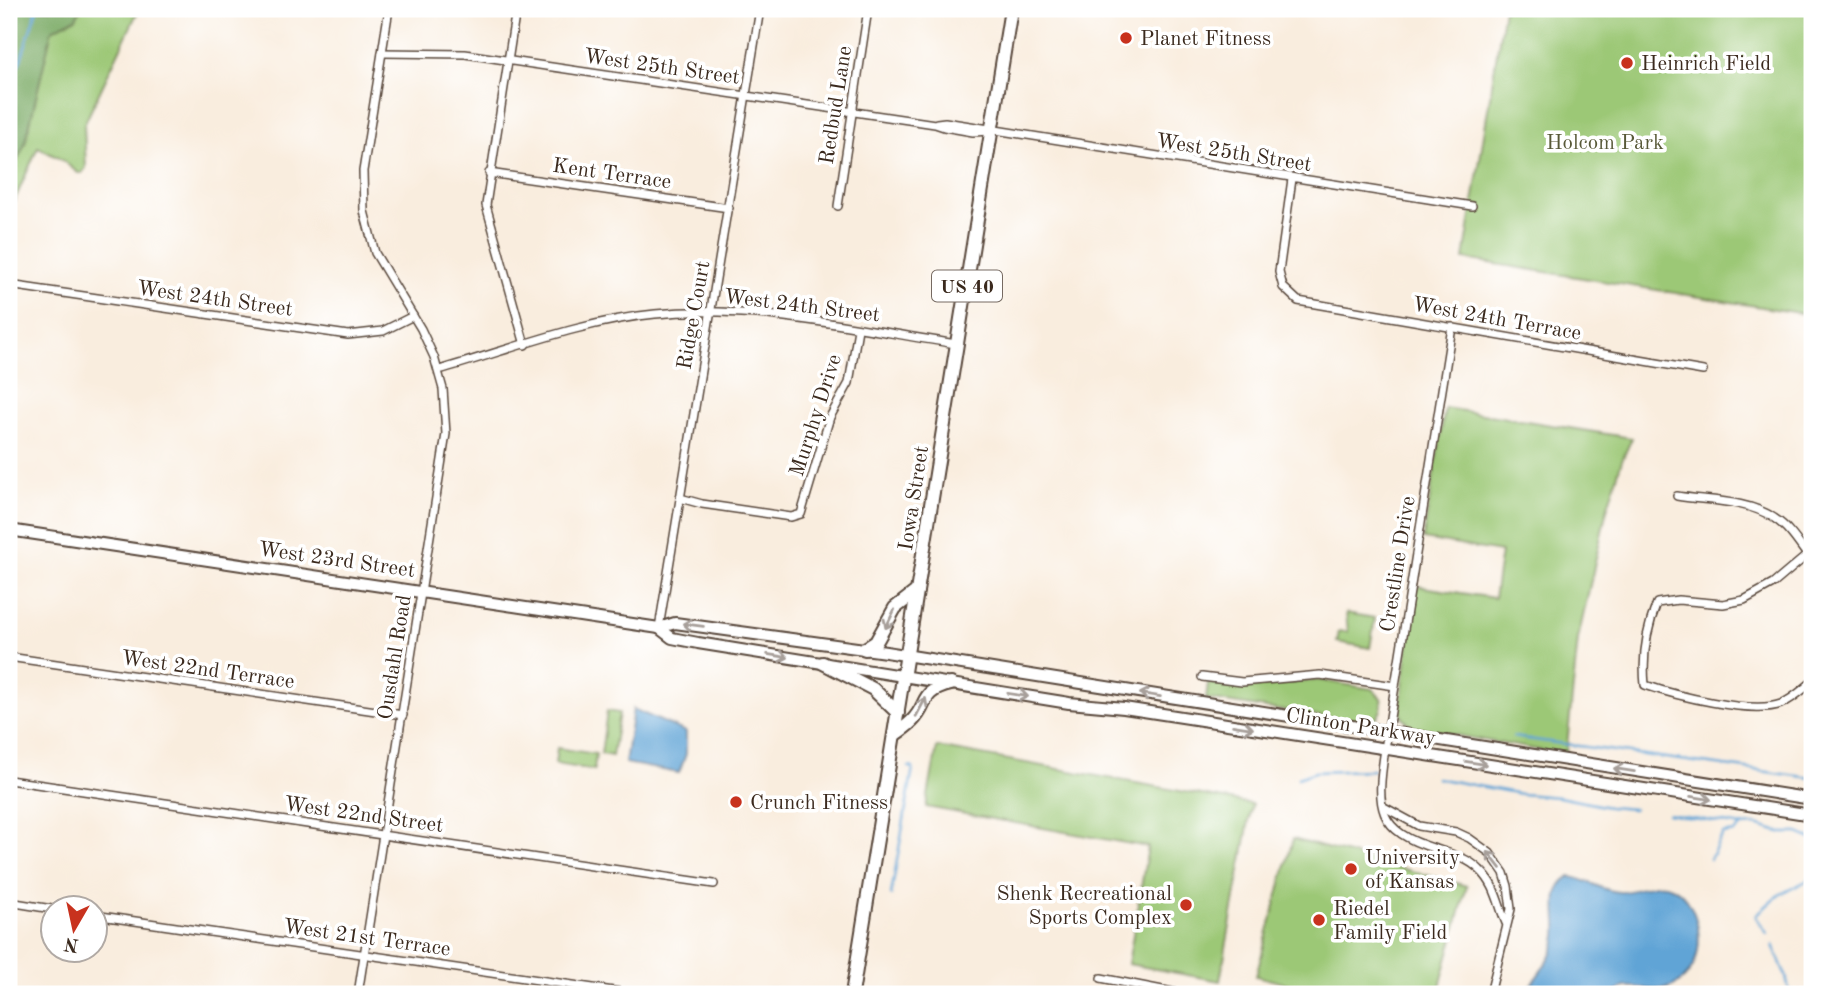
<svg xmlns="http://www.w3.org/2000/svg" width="1821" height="1003" font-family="'Old Standard TT',serif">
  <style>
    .green { fill: #9cc876; stroke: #6c794a; stroke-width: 2 }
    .forest { fill: #7dac67; stroke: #5c6b42; stroke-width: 2 }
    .water { fill: #61a4d6; stroke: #4e677a; stroke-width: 2 }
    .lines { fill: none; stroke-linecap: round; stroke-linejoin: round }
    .stream { stroke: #61a4d6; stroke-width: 2.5 }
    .street-casing { stroke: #58473b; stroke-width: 10 }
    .primary-casing { stroke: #58473b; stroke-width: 14 }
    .highway-casing { stroke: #58473b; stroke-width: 16 }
    .street { stroke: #fff; stroke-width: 7 }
    .primary { stroke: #fff; stroke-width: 10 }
    .highway { stroke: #fff; stroke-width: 12 }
    .oneway { stroke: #a79f9a }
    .poi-dot { fill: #c8321e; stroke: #fff; stroke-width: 2.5 }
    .labels { text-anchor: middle; stroke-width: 7; stroke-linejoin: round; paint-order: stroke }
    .shield { fill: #fff; stroke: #766a62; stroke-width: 2 }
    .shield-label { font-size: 19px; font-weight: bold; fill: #3b2a1e }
    .poi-label { font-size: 21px; fill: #3b2a1e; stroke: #fff; text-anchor: start }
    .street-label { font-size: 21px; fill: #3b2a1e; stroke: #fff }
    .park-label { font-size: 21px; fill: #585938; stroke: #fff }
  </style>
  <rect width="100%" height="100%" fill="#fff"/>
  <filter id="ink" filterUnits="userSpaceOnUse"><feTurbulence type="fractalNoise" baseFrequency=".0143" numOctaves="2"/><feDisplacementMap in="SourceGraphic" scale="14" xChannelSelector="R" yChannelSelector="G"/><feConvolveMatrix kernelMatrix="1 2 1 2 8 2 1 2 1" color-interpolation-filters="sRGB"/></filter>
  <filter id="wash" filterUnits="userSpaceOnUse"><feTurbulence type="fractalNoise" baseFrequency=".00686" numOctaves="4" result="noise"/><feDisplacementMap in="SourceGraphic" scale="28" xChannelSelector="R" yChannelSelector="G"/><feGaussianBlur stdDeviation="1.57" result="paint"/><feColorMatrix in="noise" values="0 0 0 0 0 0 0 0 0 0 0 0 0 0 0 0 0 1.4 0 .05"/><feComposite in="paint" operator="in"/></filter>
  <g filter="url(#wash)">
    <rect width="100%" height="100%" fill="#f9edde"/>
    <!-- green -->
    <g class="green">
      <path d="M 9,9 L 139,9 L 84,125 L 86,168 L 82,173 L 78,173 L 62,160 L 38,147 L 9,213 Z"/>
      <path d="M 1504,9 L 1812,9 L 1812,315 L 1464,259 Z"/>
      <path d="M 1445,408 L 1632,438 L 1622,460 L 1606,513 L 1578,639 L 1566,755 L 1412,727 L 1402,717 L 1400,708 L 1416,586 L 1494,598 L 1501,552 L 1423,539 Z"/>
      <path d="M 1346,613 L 1375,618 L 1370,648 L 1337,642 L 1339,631 L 1348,632 Z"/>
      <path d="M 1318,680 L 1372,689 L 1381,698 C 1384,712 1377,721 1364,723 L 1206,699 L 1208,683 L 1251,687 Z"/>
      <path d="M 607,711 L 619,713 L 612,756 L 601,754 Z"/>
      <path d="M 937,747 L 1252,804 L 1220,981 L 1128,964 L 1148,847 L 926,807 Z"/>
      <path d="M 557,748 L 596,754 L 594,770 L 555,764 Z"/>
      <path d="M 1293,839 L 1467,886 L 1438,994 L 1326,994 L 1256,976 Z"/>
    </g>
    <!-- forest -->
    <path class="forest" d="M 9,9 L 81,9 L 76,18 L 52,30 L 25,144 L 9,178 Z"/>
    <!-- water -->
    <g class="water">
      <path d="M 633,709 L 686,732 L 686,754 L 679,773 L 625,763 Z"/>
      <path d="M 1569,877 C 1581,876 1601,891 1619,892 C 1635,893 1657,879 1672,887 C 1705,904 1710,970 1673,986 C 1653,995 1642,985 1625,987 C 1620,988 1616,993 1611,994 C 1605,996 1596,994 1590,994 C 1568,994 1547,994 1525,994 C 1536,975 1555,958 1557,935 C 1559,916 1549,889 1569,877 Z"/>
    </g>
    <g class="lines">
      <!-- stream -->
      <g class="stream">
        <path d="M 9,79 L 20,62 L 37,9"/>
        <path d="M 1513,737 L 1812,778"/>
        <path d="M 1298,778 L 1315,772 L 1373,770"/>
        <path d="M 1436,778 L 1521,794 L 1559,797 L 1609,807 L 1634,809"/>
        <path d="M 1668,814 L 1742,826 L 1756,825 L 1783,833 L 1798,833 L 1812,839"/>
        <path d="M 1710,859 L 1723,834 L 1735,832 L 1743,825"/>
        <path d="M 891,895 L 913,768 L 909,767"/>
        <path d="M 1767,933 L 1756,917 L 1757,914 L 1779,895 L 1812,878"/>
        <path d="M 1773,945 L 1786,976 L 1790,994"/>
      </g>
    </g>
  </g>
  <g filter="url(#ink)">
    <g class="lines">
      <!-- street casing -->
      <g class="street-casing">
        <g id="street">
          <path d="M 516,9 L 486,205 L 525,345"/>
          <path d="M 382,53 L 465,54 L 935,124 L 944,127 L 973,132 L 991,131"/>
          <path d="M 937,123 L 945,122 L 1472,206"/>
          <path d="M 489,173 L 729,208"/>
          <path d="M 1292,179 L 1279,272 L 1283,287 L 1298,301 L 1703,371"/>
          <path d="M 838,206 L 868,9"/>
          <path d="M 9,285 L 348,335 L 383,331 L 413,316"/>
          <path d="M 1452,327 L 1385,749 C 1376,807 1376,831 1436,849 C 1452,854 1468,858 1480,870 C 1496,885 1498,904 1506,923"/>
          <path d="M 439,370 C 509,350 582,321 655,314 C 756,304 858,329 957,344"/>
          <path d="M 1677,496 C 1708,501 1748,500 1774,518 C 1788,527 1797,541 1807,555"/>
          <path d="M 680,498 L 702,504 L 791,517 L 801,514 L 830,417 L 849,383 L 858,329"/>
          <path d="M 1812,551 L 1773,584 L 1744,600 L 1723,604 L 1678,600 L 1657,603 C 1646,630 1642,655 1645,685 C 1674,695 1752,715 1781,704 C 1793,699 1802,690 1812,682"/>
          <path d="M 659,628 L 760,9"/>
          <path d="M 9,657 L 403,715"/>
          <path d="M 1202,677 L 1242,682 L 1320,675 L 1395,686"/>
          <path d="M 9,780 L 714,884"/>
          <path d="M 1384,807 L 1419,826 L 1456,832 L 1469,838 L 1490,853 L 1504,873 L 1508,886 L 1511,909 L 1490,994"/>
          <path d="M 9,902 L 52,909"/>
          <path d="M 94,915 L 634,994"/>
          <path d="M 1101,978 L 1183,994"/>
          <path d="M 358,994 L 446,434 L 443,389 L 434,357 L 421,329 L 375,253 L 364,211 L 363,171 L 389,9"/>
        </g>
      </g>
      <!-- primary casing -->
      <g class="primary-casing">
        <g id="primary">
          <path d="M 9,530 L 659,628 L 675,623 L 886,652 L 1812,799"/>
          <path d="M 659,628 L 672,638 L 698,643 L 1069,703 L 1124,708 L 1812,815"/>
        </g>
      </g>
      <!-- highway casing -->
      <g class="highway-casing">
        <g id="highway">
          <path d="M 865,649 L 876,642 L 895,608 L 917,591"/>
          <path d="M 823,663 L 873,689 L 898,713"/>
          <path d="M 894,735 C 900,731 907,726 912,721 C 930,703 918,692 951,684"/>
          <path d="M 852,994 L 1011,9"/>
        </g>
      </g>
      <!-- street -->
      <use href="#street" class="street"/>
      <!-- primary -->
      <use href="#primary" class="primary"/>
      <!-- highway -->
      <use href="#highway" class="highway"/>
    </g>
    <!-- one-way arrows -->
    <defs><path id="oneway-shaft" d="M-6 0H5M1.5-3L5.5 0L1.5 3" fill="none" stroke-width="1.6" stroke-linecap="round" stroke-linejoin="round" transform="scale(1.75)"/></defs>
    <g class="oneway">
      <use href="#oneway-shaft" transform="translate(890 619) rotate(116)"/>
      <use href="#oneway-shaft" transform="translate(693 625) rotate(-173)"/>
      <use href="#oneway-shaft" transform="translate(778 656) rotate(9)"/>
      <use href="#oneway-shaft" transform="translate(1018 695) rotate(9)"/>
      <use href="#oneway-shaft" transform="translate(1150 695) rotate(-171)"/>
      <use href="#oneway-shaft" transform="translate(921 707) rotate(-62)"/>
      <use href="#oneway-shaft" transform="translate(1243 727) rotate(9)"/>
      <use href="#oneway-shaft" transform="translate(1476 763) rotate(9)"/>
      <use href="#oneway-shaft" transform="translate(1624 770) rotate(-171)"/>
      <use href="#oneway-shaft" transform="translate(1701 798) rotate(9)"/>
      <use href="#oneway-shaft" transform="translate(1494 860) rotate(-128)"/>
    </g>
  </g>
  <!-- markers -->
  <g class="poi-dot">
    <circle cx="1126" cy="38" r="7"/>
    <circle cx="1627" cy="63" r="7"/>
    <circle cx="736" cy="802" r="7"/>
    <circle cx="1351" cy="869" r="7"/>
    <circle cx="1186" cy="905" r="7"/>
    <circle cx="1319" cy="920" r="7"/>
  </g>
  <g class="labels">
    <!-- shield labels -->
    <rect class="shield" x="932" y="270.5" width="70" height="31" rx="5"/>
    <g class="shield-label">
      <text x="967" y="293">US 40</text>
    </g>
    <!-- poi labels -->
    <g class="poi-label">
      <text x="1140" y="45">Planet Fitness</text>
      <text x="1641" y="70">Heinrich Field</text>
      <text x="750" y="809">Crunch Fitness</text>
      <text x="1365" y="864">University<tspan x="1365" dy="24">of Kansas</tspan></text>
      <text x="1172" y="900" text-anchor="end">Shenk Recreational<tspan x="1172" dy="24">Sports Complex</tspan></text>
      <text x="1333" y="915">Riedel<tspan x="1333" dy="24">Family Field</tspan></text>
    </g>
    <!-- street labels -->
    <g class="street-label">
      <text transform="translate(662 66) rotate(8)" y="7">West 25th Street</text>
      <text transform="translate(835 105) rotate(-81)" y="7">Redbud Lane</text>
      <text transform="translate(1234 152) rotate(9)" y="7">West 25th Street</text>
      <text transform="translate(612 173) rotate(8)" y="7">Kent Terrace</text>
      <text transform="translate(215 298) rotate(8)" y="7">West 24th Street</text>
      <text transform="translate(802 305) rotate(7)" y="7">West 24th Street</text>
      <text transform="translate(693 315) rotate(-80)" y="7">Ridge Court</text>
      <text transform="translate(1497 318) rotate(10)" y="7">West 24th Terrace</text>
      <text transform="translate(815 415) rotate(-72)" y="7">Murphy Drive</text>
      <text transform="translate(913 498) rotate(-81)" y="7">Iowa Street</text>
      <text transform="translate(337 559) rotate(8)" y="7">West 23rd Street</text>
      <text transform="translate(1397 564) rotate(-81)" y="7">Crestline Drive</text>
      <text transform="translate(394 657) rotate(-81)" y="7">Ousdahl Road</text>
      <text transform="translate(208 669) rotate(8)" y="7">West 22nd Terrace</text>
      <text transform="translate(1361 726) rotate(9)" y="7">Clinton Parkway</text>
      <text transform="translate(364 814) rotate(8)" y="7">West 22nd Street</text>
      <text transform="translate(367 937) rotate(8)" y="7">West 21st Terrace</text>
    </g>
    <!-- park labels -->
    <g class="park-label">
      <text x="1605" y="149">Holcom Park</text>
    </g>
  </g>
  <!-- margin -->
  <rect width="1821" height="1003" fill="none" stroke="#fff" stroke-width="35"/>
  <!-- north arrow -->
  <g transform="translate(74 929) rotate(189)"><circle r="33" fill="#ffffff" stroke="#b1aaa5" stroke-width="2"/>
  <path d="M0-5L12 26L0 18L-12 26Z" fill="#c8321e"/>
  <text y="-10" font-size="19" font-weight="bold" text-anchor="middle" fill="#3b2a1e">N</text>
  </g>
</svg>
